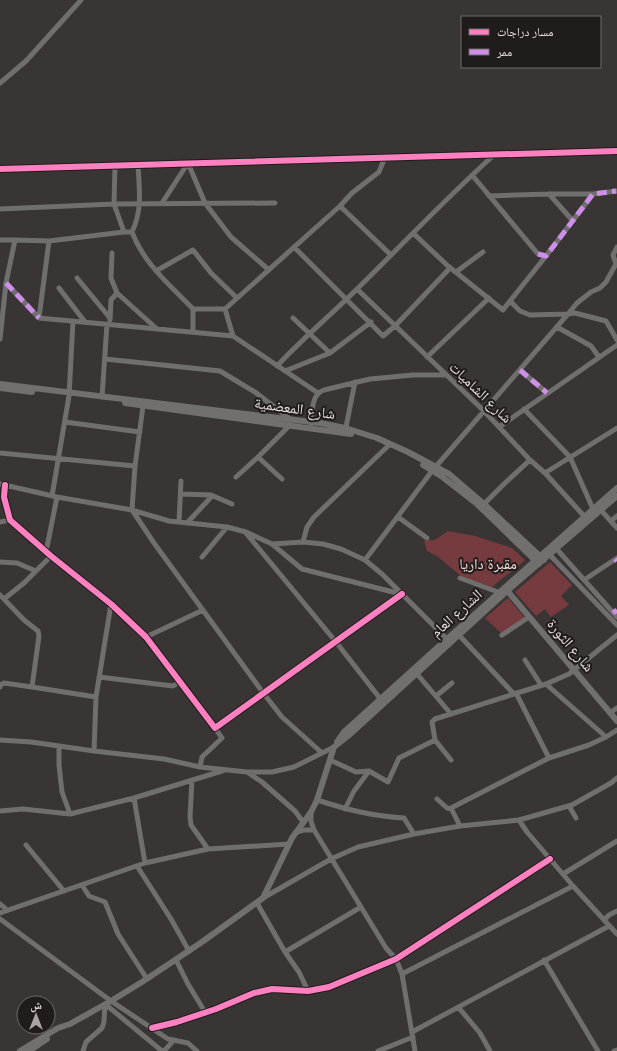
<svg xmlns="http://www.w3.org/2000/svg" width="617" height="1051" font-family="'Space Grotesk','Noto Naskh Arabic',sans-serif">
  <rect width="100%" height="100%" fill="#3a3535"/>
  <!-- green -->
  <path fill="#753b3e" d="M448 531 475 536 512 548 525 560 492 587 461 576 437 556 427 551 424 541 435 540Z
    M550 562 572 585 561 596 569 605 551 617 545 609 536 616 515 592Z
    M508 598 525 618 501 633 485 618Z"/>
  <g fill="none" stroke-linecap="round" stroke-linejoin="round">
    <!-- minor -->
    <path stroke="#716e6e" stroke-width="5" d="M0 83 26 61 81 0
      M188 163 205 203 231 237 269 270
      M138 164C139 189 143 209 132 232 144 264 170 285 193 309
      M115 165 114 204 124 232
      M0 169 617 151
      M472 175 538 254 546 256 593 194 617 191
      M549 194 573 221
      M489 196 549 194H593
      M162 203 188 163
      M340 206 391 255
      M0 209 114 204 275 203
      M413 233 448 266 503 310 510 301 520 311 530 315 568 314 577 303 591 292 600 288 606 282 616 264 613 255 617 247
      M0 240H15
      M294 247 383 336 395 326 450 268
      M112 253 111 278 117 293 157 329
      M156 271 193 250 211 273 237 298
      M456 272 483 252
      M77 278 110 318
      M6 283 39 318 233 336
      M59 288 85 322
      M357 289 484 411 530 460 545 473 584 516
      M510 301 546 256
      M225 309 233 336 318 393
      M39 318 49 241
      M293 318 330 353
      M110 320 111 300 117 293
      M557 327 591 346 599 357
      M193 332V309H225L340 206 352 193 379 172 385 157
      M0 339 6 283 15 240 49 241 124 232H132
      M427 357 489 298
      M105 359 220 371 255 392 290 419
      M277 366C303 338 332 314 358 288 404 243 447 197 495 154
      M520 370 547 393
      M285 371 330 353 371 322
      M102 397 107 324
      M143 406 135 466 132 510 154 543 264 694 282 717 322 753
      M524 409 570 457 593 509
      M65 422 140 432
      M311 425C313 413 310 395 324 390L370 379 413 375H446
      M499 427 617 345
      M345 432 355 382
      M0 453 135 466
      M258 457 282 479
      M545 473 617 428
      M236 477 258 457 290 425
      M0 484 57 497 132 510 169 521 227 527 246 532 272 544 303 542 323 544 341 549 365 560 382 574 449 641
      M5 485 4 497 10 520 51 556 111 604 146 637 215 728 402 594
      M181 494 211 495 232 504
      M52 496 69 396 73 321
      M484 504 505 483 530 460
      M599 508 617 528
      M398 517 427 538
      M611 521 617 516
      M0 522 10 520
      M179 522 181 481
      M187 523 212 496
      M246 533 336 642 382 701
      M303 542 307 527 314 517 388 446
      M272 544 302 569 401 594
      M554 546 617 617
      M46 552 57 497
      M548 553 617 625
      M202 557 227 527
      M365 560 432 471 568 314 575 313 606 321 617 340
      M0 562 17 563 36 571
      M460 578 498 592
      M584 580 617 558
      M0 595 24 620 38 631 39 636 32 687 96 697 94 751
      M4 599 24 583 51 556
      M457 633 514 694
      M502 635 529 617
      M146 637 203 610
      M525 660 541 685
      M417 674 451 714
      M99 677 173 686 181 681
      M546 684 606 737
      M0 687V685L4 683 32 687
      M516 693 549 758
      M436 696 452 683
      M96 697 111 604
      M610 713 617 708
      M0 740 31 742 94 751 164 759 200 767 247 772 262 782 295 811 303 822
      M435 740 451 760
      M59 746V765L62 792 70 814
      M330 760 356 772 369 771
      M200 767 202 757 222 738 215 728
      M248 772H272L294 767 334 747
      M192 780 190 817 191 825 208 849
      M134 798 145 863
      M437 799 447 808 452 809
      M317 800C348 810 372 816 404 818L414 834
      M569 806 576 818
      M345 809 354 791 369 771 388 782 399 758 435 740 432 722 435 719 546 684 569 674 617 635
      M0 811 23 809 70 814 134 798 222 771
      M311 812V821L314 830
      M519 820 527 832 573 886 617 934
      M460 826 451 808 549 758 589 745 606 737 617 730
      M295 833 304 830H314L386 948 396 959 402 974 415 1051
      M26 845 64 891
      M137 866 171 919 189 951
      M563 874 617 841
      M82 885 89 896 105 902 118 934 147 979
      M263 898 331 859 358 847 414 834 460 826 519 820 572 805 611 783 617 778
      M257 903 285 952 299 972 308 991
      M0 904 7 910
      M0 913 145 863 208 849 289 844
      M0 919 111 1001 168 1039 188 1043 197 1051
      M604 920 609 915 617 911
      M285 952 361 907
      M176 960 188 984 205 1012
      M544 960 598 1051
      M402 974 573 886
      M105 1004 162 1051
      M459 1008 480 1033 490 1051
      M152 1028 177 1022 216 1009 254 993 272 989 308 991 329 987 396 959 550 859
      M412 1032 609 926
      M83 1051 86 1042 102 1028 104 1022 105 1004
      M164 1051 174 1040
      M378 1051 413 1037
      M614 1051 617 1050"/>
    <!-- major -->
    <path stroke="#726f6f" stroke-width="6" d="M0 384 320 423 345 428 377 438 408 452 449 474 484 504 544 560
      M0 388 32 392
      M125 403 351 434
      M423 465 441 476 477 504 539 564
      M505 588 617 721
      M337 742 344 732 447 639 617 488
      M20 1051 58 1028 70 1024 111 1001 142 982 202 942 263 898 292 838 311 812 317 800 334 747 348 736 507 591 617 496
      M29 1051 47 1039"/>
    <!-- quiet -->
    <path stroke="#ce8fe9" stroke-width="5" stroke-dasharray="10 5" stroke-linecap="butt" d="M538 254 546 256 593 194 616 191
      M6 283 39 318
      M520 370 547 393
      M615 559 617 561
      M613 613 617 610"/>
    <defs>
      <path id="cycleway" d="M0 169 617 151
        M5 485 4 497 10 520 51 556 111 604 146 637 215 728 402 594
        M152 1028 177 1022 216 1009 254 993 272 989 308 991 329 987 396 959 550 859"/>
    </defs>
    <!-- cycleway casing -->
    <use href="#cycleway" stroke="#211c1c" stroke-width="8"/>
    <!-- cycleway -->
    <use href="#cycleway" stroke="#ff80c0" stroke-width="6"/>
  </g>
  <g text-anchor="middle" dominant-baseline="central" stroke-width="4" stroke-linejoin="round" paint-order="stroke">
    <!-- street labels -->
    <g font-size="15" fill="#e7e0e0" stroke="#211c1c">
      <text transform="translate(481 392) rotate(44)">شارع الشاميات</text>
      <text transform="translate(295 408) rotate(8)">شارع المعضمية</text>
      <text transform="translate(456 613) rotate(-42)">الشارع العام</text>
      <text transform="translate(571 645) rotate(50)">شارع الثورة</text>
    </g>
    <!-- park labels -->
    <g font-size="15" fill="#f6dbda" stroke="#211c1c">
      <text x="488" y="563">مقبرة داريا</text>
    </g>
  </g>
  <!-- legend -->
  <rect x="461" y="16" width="140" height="52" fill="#211c1c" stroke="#706a6a"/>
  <rect x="469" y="29" width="20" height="6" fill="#ff80c0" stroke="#706a6a"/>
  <text x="497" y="36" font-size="12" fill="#e7e0e0">مسار دراجات</text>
  <rect x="469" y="49" width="20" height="6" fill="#ce8fe9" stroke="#706a6a"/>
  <text x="497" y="56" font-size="12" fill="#e7e0e0">ممر</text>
  <!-- north arrow -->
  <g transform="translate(36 1015)"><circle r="19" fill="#211c1c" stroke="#706a6a"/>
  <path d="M0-3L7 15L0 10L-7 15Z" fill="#aaa4a4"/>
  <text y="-6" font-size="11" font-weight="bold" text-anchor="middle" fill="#e7e0e0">ش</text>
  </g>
</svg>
